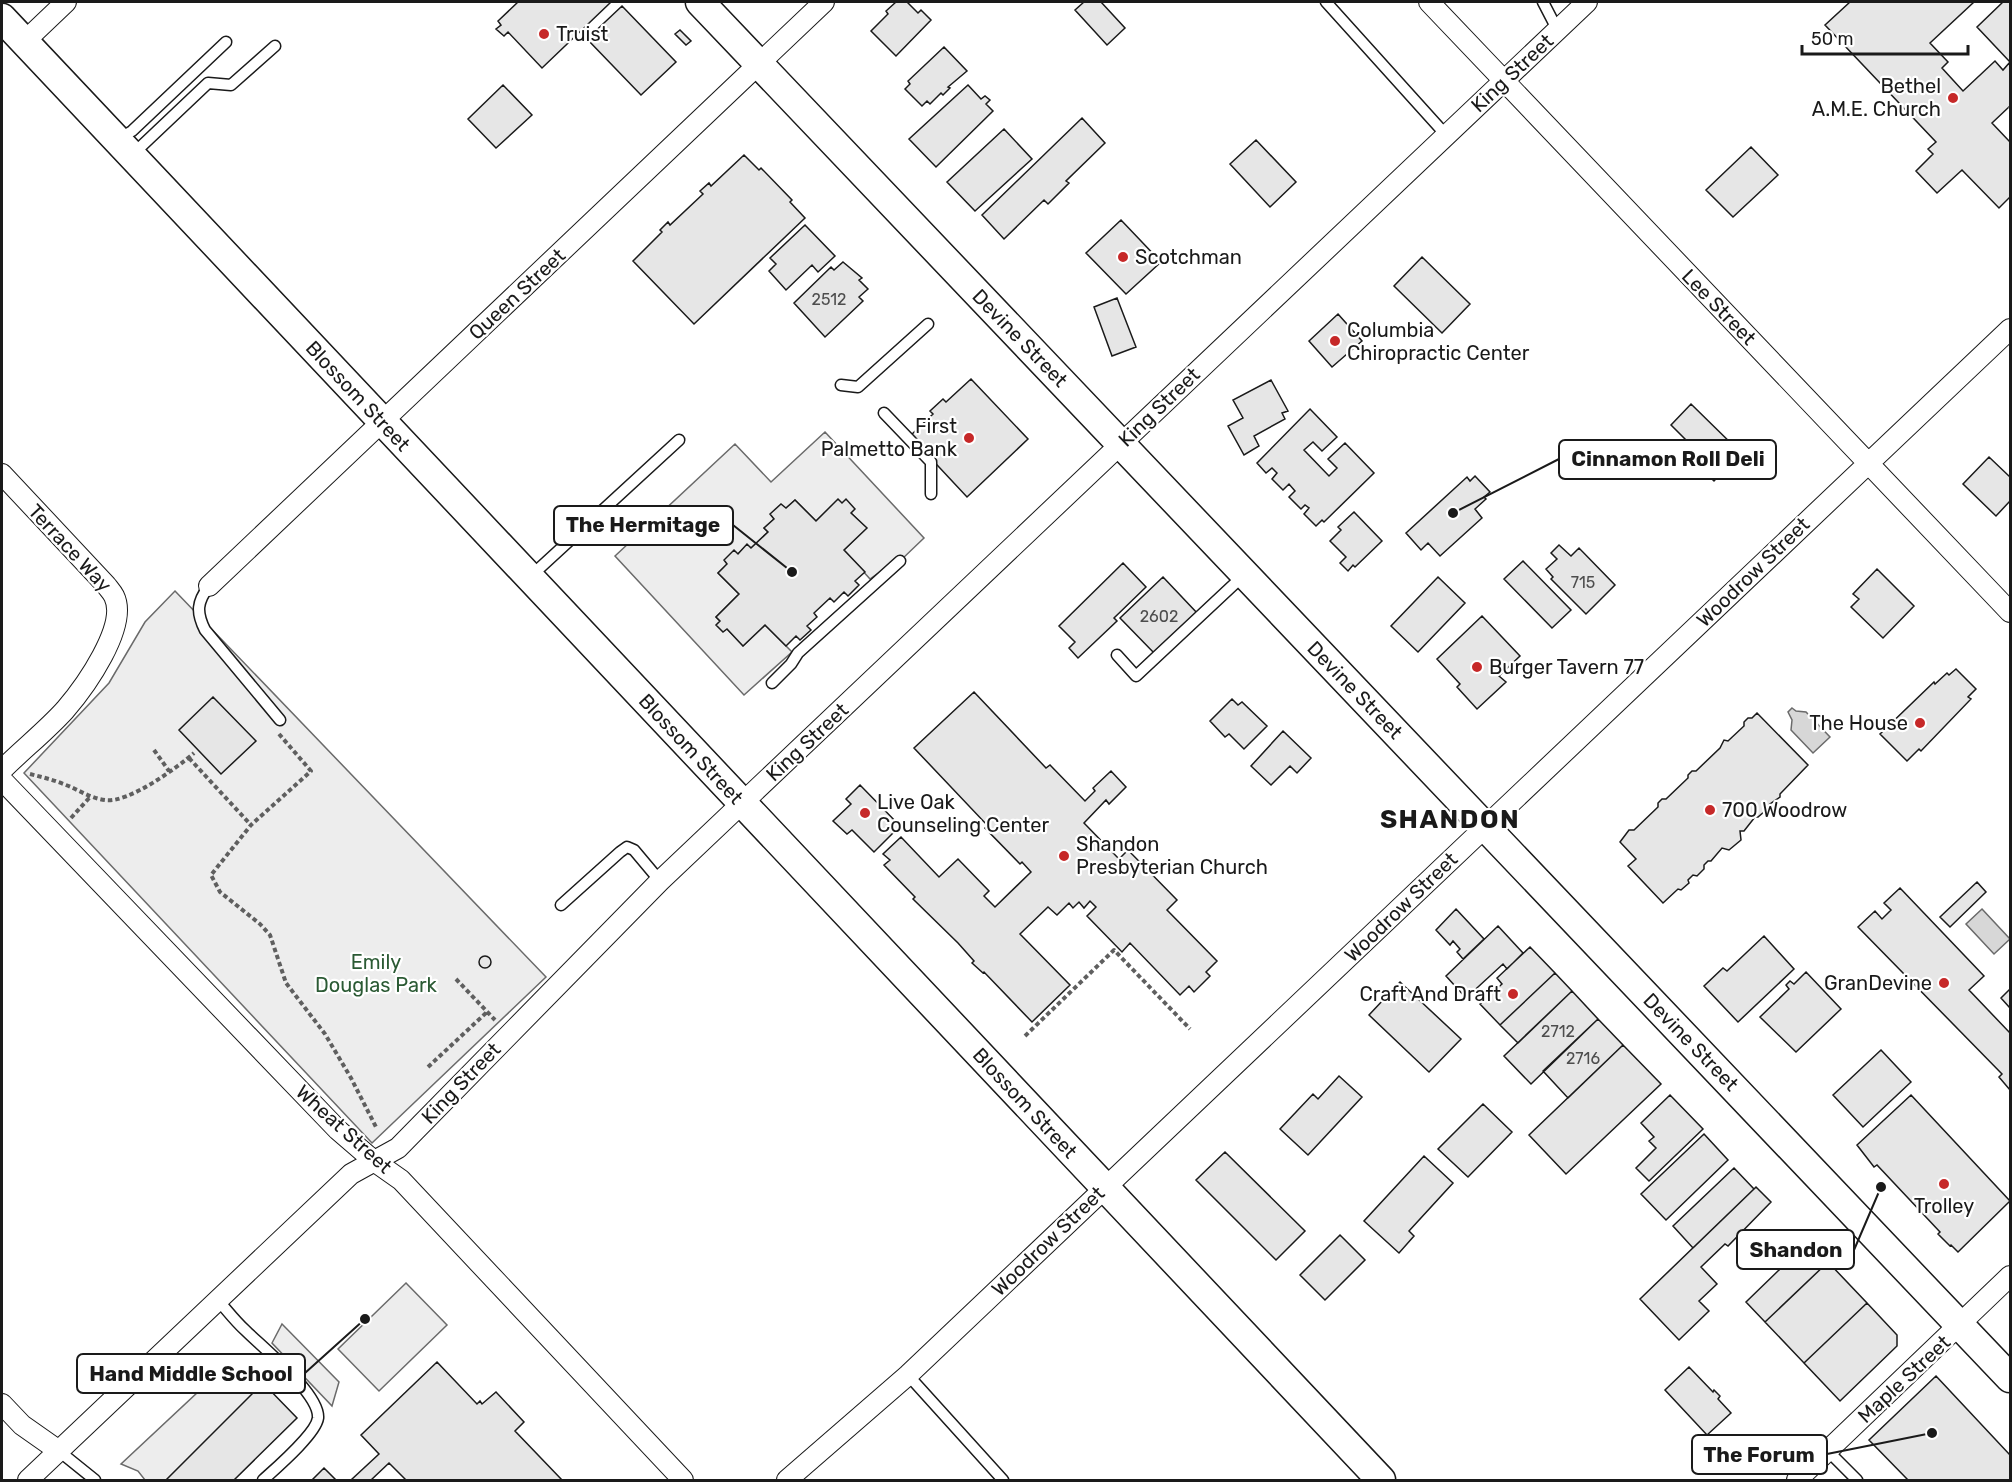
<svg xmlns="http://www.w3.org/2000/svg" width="2012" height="1482" font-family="Rubik,sans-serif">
  <rect width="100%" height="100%" fill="#fff"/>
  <!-- built -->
  <path fill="#ededed" stroke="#6a6a6a" stroke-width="1.5" d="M825 432 924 538 900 561 884 569 870 579 844 550 866 528 838 500 816 521 795 500 764 528 768 532 751 548 747 545 718 573 739 594 716 617 743 646 765 625 792 652 744 695 615 556 735 444 771 482Z
    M175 591 546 977 372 1143 24 773 109 683 145 622Z
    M406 1283 447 1325 379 1391 338 1349Z
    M282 1324 339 1382 332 1406 272 1343Z
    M228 1364 250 1373 261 1388 269 1408 194 1480H145L138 1471 121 1464Z"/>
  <!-- water -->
  <path fill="#d7d7d7" stroke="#6a6a6a" stroke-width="1.5" d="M1792 708 1796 711 1806 712 1830 737 1813 753 1791 730 1792 720 1788 712Z
    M1982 909 2010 939 1994 954 1966 924Z"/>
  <!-- building -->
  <path fill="#e6e6e6" stroke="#1a1a1a" stroke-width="1.5" d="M518 2H611L542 68 508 32 504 36 496 29 501 25 498 21Z
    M896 2H907L918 13 921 10 931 20 896 56 871 31 888 14 886 11Z
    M1084 2H1101L1125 28 1107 45 1075 10Z
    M1850 2H1974L1930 43 1948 62 1942 68 1963 91 1995 61 2003 70 2010 62 1977 27 2003 2H2010V106L1992 123 2010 142V197L1999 208 1962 170 1937 193 1916 171 1933 154 1928 149 1936 142 1825 25Z
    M622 6 676 62 641 95 587 39Z
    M680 30 691 41 686 45 675 34Z
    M944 47 967 71 948 87 950 88 943 95 941 93 930 104 927 101 922 106 905 89 910 84 908 81Z
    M503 85 532 115 496 148 468 119Z
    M968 85 981 99 985 96 990 100 986 104 993 111 936 167 909 139Z
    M1082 118 1105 143 1066 181 1069 183 1048 204 1044 200 1004 239 982 215Z
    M1004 129 1032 159 975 211 947 182Z
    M1256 140 1296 182 1270 207 1230 164Z
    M1751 147 1778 175 1733 217 1706 190Z
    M744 155 759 170 761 168 792 200 790 202 805 218 694 324 633 261 662 232 660 230 668 222 670 225 703 194 700 191 709 183 711 186Z
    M1121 220 1161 262 1126 294 1086 253Z
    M805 225 835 256 818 272 812 265 786 290 769 271 776 264 770 258Z
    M1422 257 1470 304 1442 333 1394 286Z
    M843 262 862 278 859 280 868 289 859 297 863 301 825 337 794 303 831 267 834 270Z
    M1117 298 1136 347 1112 356 1094 307Z
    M1338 314 1362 341 1332 367 1309 341Z
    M971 379 1028 439 967 497 910 436 933 414 930 411 943 399 946 402Z
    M1271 380 1288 411 1282 413 1285 419 1254 436 1259 446 1244 455 1228 426 1243 418 1233 400Z
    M1691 404 1741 453 1714 481 1684 452 1691 445 1671 425Z
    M1310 409 1337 437 1322 451 1313 442 1304 450 1329 476 1337 468 1328 459 1345 443 1374 473 1324 522 1322 520 1316 526 1304 514 1309 508 1305 505 1301 509 1289 497 1295 491 1289 484 1283 490 1272 479 1277 473 1272 468 1266 473 1257 463Z
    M1989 457 2010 477V501L1996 516 1963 484Z
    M1475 476 1490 492 1484 497 1486 499 1475 509 1482 518 1440 556 1428 543 1421 550 1406 533 1467 477 1470 481Z
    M838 499 842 503 846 499 855 509 851 513 867 528 844 550 865 572 855 581 859 585 848 596 844 592 834 602 830 598 814 613 817 617 807 626 811 630 800 640 796 636 786 646 765 625 743 646 727 629 723 632 716 625 720 621 716 617 739 594 718 573 727 564 724 560 734 550 738 554 747 544 751 548 768 532 764 528 774 519 770 514 781 504 786 508 795 500 816 521Z
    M1354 512 1382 541 1355 567 1353 565 1348 571 1340 563 1346 557 1330 541 1341 530 1338 527Z
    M1559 545 1571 556 1579 548 1615 585 1586 614 1551 579 1553 577 1546 569 1557 559 1551 553Z
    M1523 561 1571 610 1552 628 1504 579Z
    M1123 563 1146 587 1114 618 1117 621 1078 658 1069 648 1075 642 1059 626Z
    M1877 569 1914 606 1883 638 1851 607 1859 599 1853 594Z
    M1163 577 1198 614 1155 654 1120 618Z
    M1438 577 1465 603 1418 652 1391 626Z
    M1482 616 1520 656 1499 676 1506 682 1477 709 1457 687 1460 684 1437 659Z
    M1956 669 1976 689 1968 697 1971 699 1921 751 1919 749 1907 761 1880 734 1934 682 1935 684 1947 673 1949 675Z
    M974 692 1046 768 1050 765 1085 801 1095 791 1093 788 1111 771 1126 787 1109 804 1106 800 1084 823 1119 859 1128 850 1177 900 1167 910 1217 961 1206 972 1210 976 1194 992 1189 986 1180 995 1130 943 1122 952 1087 916 1096 907 1090 901 1084 908 1079 902 1073 908 1069 903 1057 915 1048 907 1020 934 1070 985 1032 1022 984 972 983 973 972 963 974 961 958 943 913 899 915 897 884 865 890 860 883 854 901 837 939 877 958 859 989 891 984 896 995 907 1031 872 1022 862 1020 864 985 828 988 826 914 748Z
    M213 697 256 741 221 774 179 730Z
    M1232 699 1238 705 1242 702 1267 726 1244 749 1229 734 1225 737 1210 721Z
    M1757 713 1808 765 1780 794V797L1764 808 1765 811 1758 817H1755L1744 831H1740L1741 840 1729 850 1722 848 1711 861H1708L1704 865V869L1697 876 1693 875 1688 880 1689 883 1681 890 1678 889 1663 903 1628 866 1636 859 1620 842 1629 830H1634L1658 807V803L1662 799H1666L1688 778V775L1692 771H1696L1720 748 1724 740 1728 741 1744 726V722L1748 718H1752Z
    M1283 731 1311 758 1297 773 1290 766 1271 785 1251 766Z
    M860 785 900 826 874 852 852 830 847 834 833 821 851 804 846 799Z
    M1977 882 1986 892 1950 927 1940 917Z
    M1900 888 1984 976 1969 990 2010 1033V1090L1999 1077 2002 1074 1858 927 1875 911 1882 919 1891 910 1884 903Z
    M1456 909 1484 939 1463 959 1457 952 1460 949 1453 941 1450 945 1436 930Z
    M1498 926 1523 953 1507 969 1503 964 1466 998 1446 976Z
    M1764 936 1794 969 1738 1022 1704 986 1723 968 1727 971Z
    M1530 947 1555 973 1500 1025 1480 1004 1502 984 1497 978Z
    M479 962a6 6 0 1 1 12 0a6 6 0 1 1-12 0Z
    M1806 972 1841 1009 1796 1052 1760 1017 1789 989 1786 985 1790 981 1794 984Z
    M1555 973 1572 991 1518 1043 1500 1025Z
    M1400 982 1461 1039 1429 1072 1369 1015Z
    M2010 989V1008L2001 998Z
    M1572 991 1598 1019 1531 1084 1504 1056Z
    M1598 1019 1623 1045 1568 1098 1543 1071Z
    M1623 1045 1661 1084 1566 1174 1529 1135Z
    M1881 1050 1911 1082 1863 1127 1833 1095Z
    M1339 1076 1362 1097 1308 1155 1280 1129 1313 1094 1318 1099Z
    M1670 1095 1703 1129 1649 1181 1636 1168 1656 1148 1649 1141 1654 1137 1641 1123Z
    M1911 1095 2010 1201 1958 1252 1951 1245 1950 1246 1938 1234 1940 1232 1877 1165 1874 1167 1857 1145Z
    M1483 1104 1512 1132 1468 1177 1438 1149Z
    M1704 1134 1728 1160 1666 1220 1641 1194Z
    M1225 1152 1305 1231 1276 1260 1196 1180Z
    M1424 1156 1453 1183 1409 1231 1414 1236 1399 1253 1364 1221Z
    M1734 1168 1754 1189 1693 1248 1673 1226Z
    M1756 1187 1771 1202 1728 1246 1725 1244 1701 1267 1717 1284 1699 1301 1709 1311 1679 1340 1640 1299Z
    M1340 1235 1365 1260 1325 1300 1300 1275Z
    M1809 1241 1828 1262 1765 1322 1746 1302Z
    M1828 1262 1867 1303 1804 1363 1765 1322Z
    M1867 1303 1897 1335V1346L1840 1401 1804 1363Z
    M437 1362 477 1404 480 1401 482 1404 496 1392 524 1422 515 1431 562 1480H406L389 1463 371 1480H351L379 1454 361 1435Z
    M1689 1367 1713 1392 1714 1390 1720 1396 1718 1399 1731 1413 1707 1435 1665 1390Z
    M1936 1376 2010 1455V1480H1908L1869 1440Z
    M263 1383 297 1418 234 1480H166Z
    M324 1468 336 1480H312Z"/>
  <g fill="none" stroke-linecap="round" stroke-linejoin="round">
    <defs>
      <path id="lane" d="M1326 2 1446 135
        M1543 2 1557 29
        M117 140 132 131 226 42
        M132 155 208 83 231 85 275 46
        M841 385 858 387 928 324
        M884 413 931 462V494
        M531 576 679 440
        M209 586C197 602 196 612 205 630L280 720
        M1117 655 1136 676 1245 574
        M772 683 791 664 798 653 900 561
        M561 905 620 852 627 847 634 850 660 881
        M217 1299C226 1309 235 1321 245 1330 263 1348 320 1394 318 1418 316 1434 275 1469 263 1480
        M908 1375 1003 1480
        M59 1451 95 1480
        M1828 1451 1857 1480"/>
      <path id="street" d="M1429 2 2010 612
        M24 42 66 2
        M2 474 106 585C109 589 112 592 114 596 129 626 84 688 65 710 46 731 22 750 2 770
        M209 586 824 2
        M2 780 338 1130 374 1161 401 1180 683 1480
        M2 1404 22 1425 59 1451
        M28 1480 351 1174 398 1148 660 881 1587 2
        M787 1480 908 1375 2010 329
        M1797 1480 2010 1276"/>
      <path id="secondary" d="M700 2 2010 1378
        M2 18 1381 1480"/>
    </defs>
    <!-- lane casing -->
    <use href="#lane" stroke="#1a1a1a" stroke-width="13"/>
    <!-- street casing -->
    <use href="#street" stroke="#1a1a1a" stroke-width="22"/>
    <!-- secondary casing -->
    <use href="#secondary" stroke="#1a1a1a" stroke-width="31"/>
    <!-- path -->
    <path stroke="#5f5f5f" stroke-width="4" stroke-dasharray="4.5 3" stroke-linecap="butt" d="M2010 107V108
      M279 734 311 771 251 825 211 875 220 892 260 924 270 935 286 983 325 1034 351 1078 377 1129
      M154 750 169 771
      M189 758 251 825
      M30 774C42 777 54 780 66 785 79 790 90 798 105 800 127 804 177 768 194 753
      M71 818 90 797
      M456 979 495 1020
      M1025 1036 1114 950 1190 1029
      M428 1067 487 1012"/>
    <!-- lane -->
    <use href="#lane" stroke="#fff" stroke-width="10"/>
    <!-- street -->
    <use href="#street" stroke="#fff" stroke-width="20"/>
    <!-- secondary -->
    <use href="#secondary" stroke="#fff" stroke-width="28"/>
  </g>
  <!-- markers -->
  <g fill="#c62828" stroke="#fff" stroke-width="2">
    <circle cx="544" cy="34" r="6"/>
    <circle cx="1953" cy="98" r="6"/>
    <circle cx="1123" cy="257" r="6"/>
    <circle cx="1335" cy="341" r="6"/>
    <circle cx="969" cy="438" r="6"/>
    <circle cx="1477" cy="667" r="6"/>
    <circle cx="1920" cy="723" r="6"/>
    <circle cx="1710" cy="810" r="6"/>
    <circle cx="865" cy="813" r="6"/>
    <circle cx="1064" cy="856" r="6"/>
    <circle cx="1944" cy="983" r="6"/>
    <circle cx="1513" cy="994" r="6"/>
    <circle cx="1944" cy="1184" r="6"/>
  </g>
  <g text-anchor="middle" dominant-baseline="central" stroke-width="4.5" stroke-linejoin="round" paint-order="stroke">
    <!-- number labels -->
    <g font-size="16" fill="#4d4d4d">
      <text x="829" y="299">2512</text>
      <text x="1583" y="582">715</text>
      <text x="1159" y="616">2602</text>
      <text x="1558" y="1031">2712</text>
      <text x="1583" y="1058">2716</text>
    </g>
    <!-- poi labels -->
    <g font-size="20" fill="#1a1a1a" stroke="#fff" text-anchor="start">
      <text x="556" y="34">Truist</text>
      <text x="1941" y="86" text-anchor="end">Bethel<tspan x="1941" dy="23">A.M.E. Church</tspan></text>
      <text x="1135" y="257">Scotchman</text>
      <text x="1347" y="330">Columbia<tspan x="1347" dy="23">Chiropractic Center</tspan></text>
      <text x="957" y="426" text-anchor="end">First<tspan x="957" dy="23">Palmetto Bank</tspan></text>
      <text x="1489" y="667">Burger Tavern 77</text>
      <text x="1908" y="723" text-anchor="end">The House</text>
      <text x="877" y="802">Live Oak<tspan x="877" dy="23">Counseling Center</tspan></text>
      <text x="1722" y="810">700 Woodrow</text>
      <text x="1076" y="844">Shandon<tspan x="1076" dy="23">Presbyterian Church</tspan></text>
      <text x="1932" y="983" text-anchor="end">GranDevine</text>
      <text x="1501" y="994" text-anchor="end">Craft And Draft</text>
      <text x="1944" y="1206" text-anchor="middle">Trolley</text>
    </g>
    <!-- street labels -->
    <g font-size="20" fill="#1a1a1a" stroke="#fff">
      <text transform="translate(1512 73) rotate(-43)">King Street</text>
      <text transform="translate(517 294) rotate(-43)">Queen Street</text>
      <text transform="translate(1719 307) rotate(46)">Lee Street</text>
      <text transform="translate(1020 338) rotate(46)">Devine Street</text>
      <text transform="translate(358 396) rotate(47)">Blossom Street</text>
      <text transform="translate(1159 407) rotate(-44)">King Street</text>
      <text transform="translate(70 548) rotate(47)">Terrace Way</text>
      <text transform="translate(1753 572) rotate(-44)">Woodrow Street</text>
      <text transform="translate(1355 690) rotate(46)">Devine Street</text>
      <text transform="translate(807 742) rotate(-43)">King Street</text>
      <text transform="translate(691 749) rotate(47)">Blossom Street</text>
      <text transform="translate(1401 907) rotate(-44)">Woodrow Street</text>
      <text transform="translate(1691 1042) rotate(46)">Devine Street</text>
      <text transform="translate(461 1083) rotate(-46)">King Street</text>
      <text transform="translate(1025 1103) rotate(47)">Blossom Street</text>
      <text transform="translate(344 1129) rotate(42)">Wheat Street</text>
      <text transform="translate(1048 1241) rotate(-44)">Woodrow Street</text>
      <text transform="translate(1904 1379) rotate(-43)">Maple Street</text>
    </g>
    <!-- park labels -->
    <g font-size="20" fill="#2b5a34" stroke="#fff">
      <text x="376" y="962">Emily<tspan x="376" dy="23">Douglas Park</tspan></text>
    </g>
    <!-- district labels -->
    <g font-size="26" font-weight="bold" letter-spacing="1.5" fill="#1a1a1a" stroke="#fff">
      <text x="1450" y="819">SHANDON</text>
    </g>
  </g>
  <!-- callouts -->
  <path fill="none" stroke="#1a1a1a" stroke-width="2" d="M1453 513L1559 459M792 572L733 525M1881 1187L1854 1250M365 1319L305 1373M1932 1433L1827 1454"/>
  <g fill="#1a1a1a" stroke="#fff" stroke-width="2">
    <circle cx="1453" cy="513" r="6"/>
    <circle cx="792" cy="572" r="6"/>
    <circle cx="1881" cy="1187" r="6"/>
    <circle cx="365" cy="1319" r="6"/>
    <circle cx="1932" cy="1433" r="6"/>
  </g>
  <g fill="#fff" stroke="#1a1a1a" stroke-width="2">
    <rect x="1559" y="440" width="217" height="39" rx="6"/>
    <rect x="554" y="506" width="179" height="39" rx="6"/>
    <rect x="1737" y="1230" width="117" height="39" rx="6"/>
    <rect x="77" y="1354" width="228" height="39" rx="6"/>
    <rect x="1692" y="1435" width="135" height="39" rx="6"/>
  </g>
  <g font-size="21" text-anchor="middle" font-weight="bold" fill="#1a1a1a">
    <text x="1668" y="466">Cinnamon Roll Deli</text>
    <text x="643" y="532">The Hermitage</text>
    <text x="1796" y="1257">Shandon</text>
    <text x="191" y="1381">Hand Middle School</text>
    <text x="1759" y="1462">The Forum</text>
  </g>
  <!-- border -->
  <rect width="2012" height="1482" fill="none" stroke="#1a1a1a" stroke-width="6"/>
  <!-- scale -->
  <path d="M1802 45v9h166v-9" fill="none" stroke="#1a1a1a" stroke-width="3"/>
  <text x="1811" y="45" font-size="18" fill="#1a1a1a" stroke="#ffffff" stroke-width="4.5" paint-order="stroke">50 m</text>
</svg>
